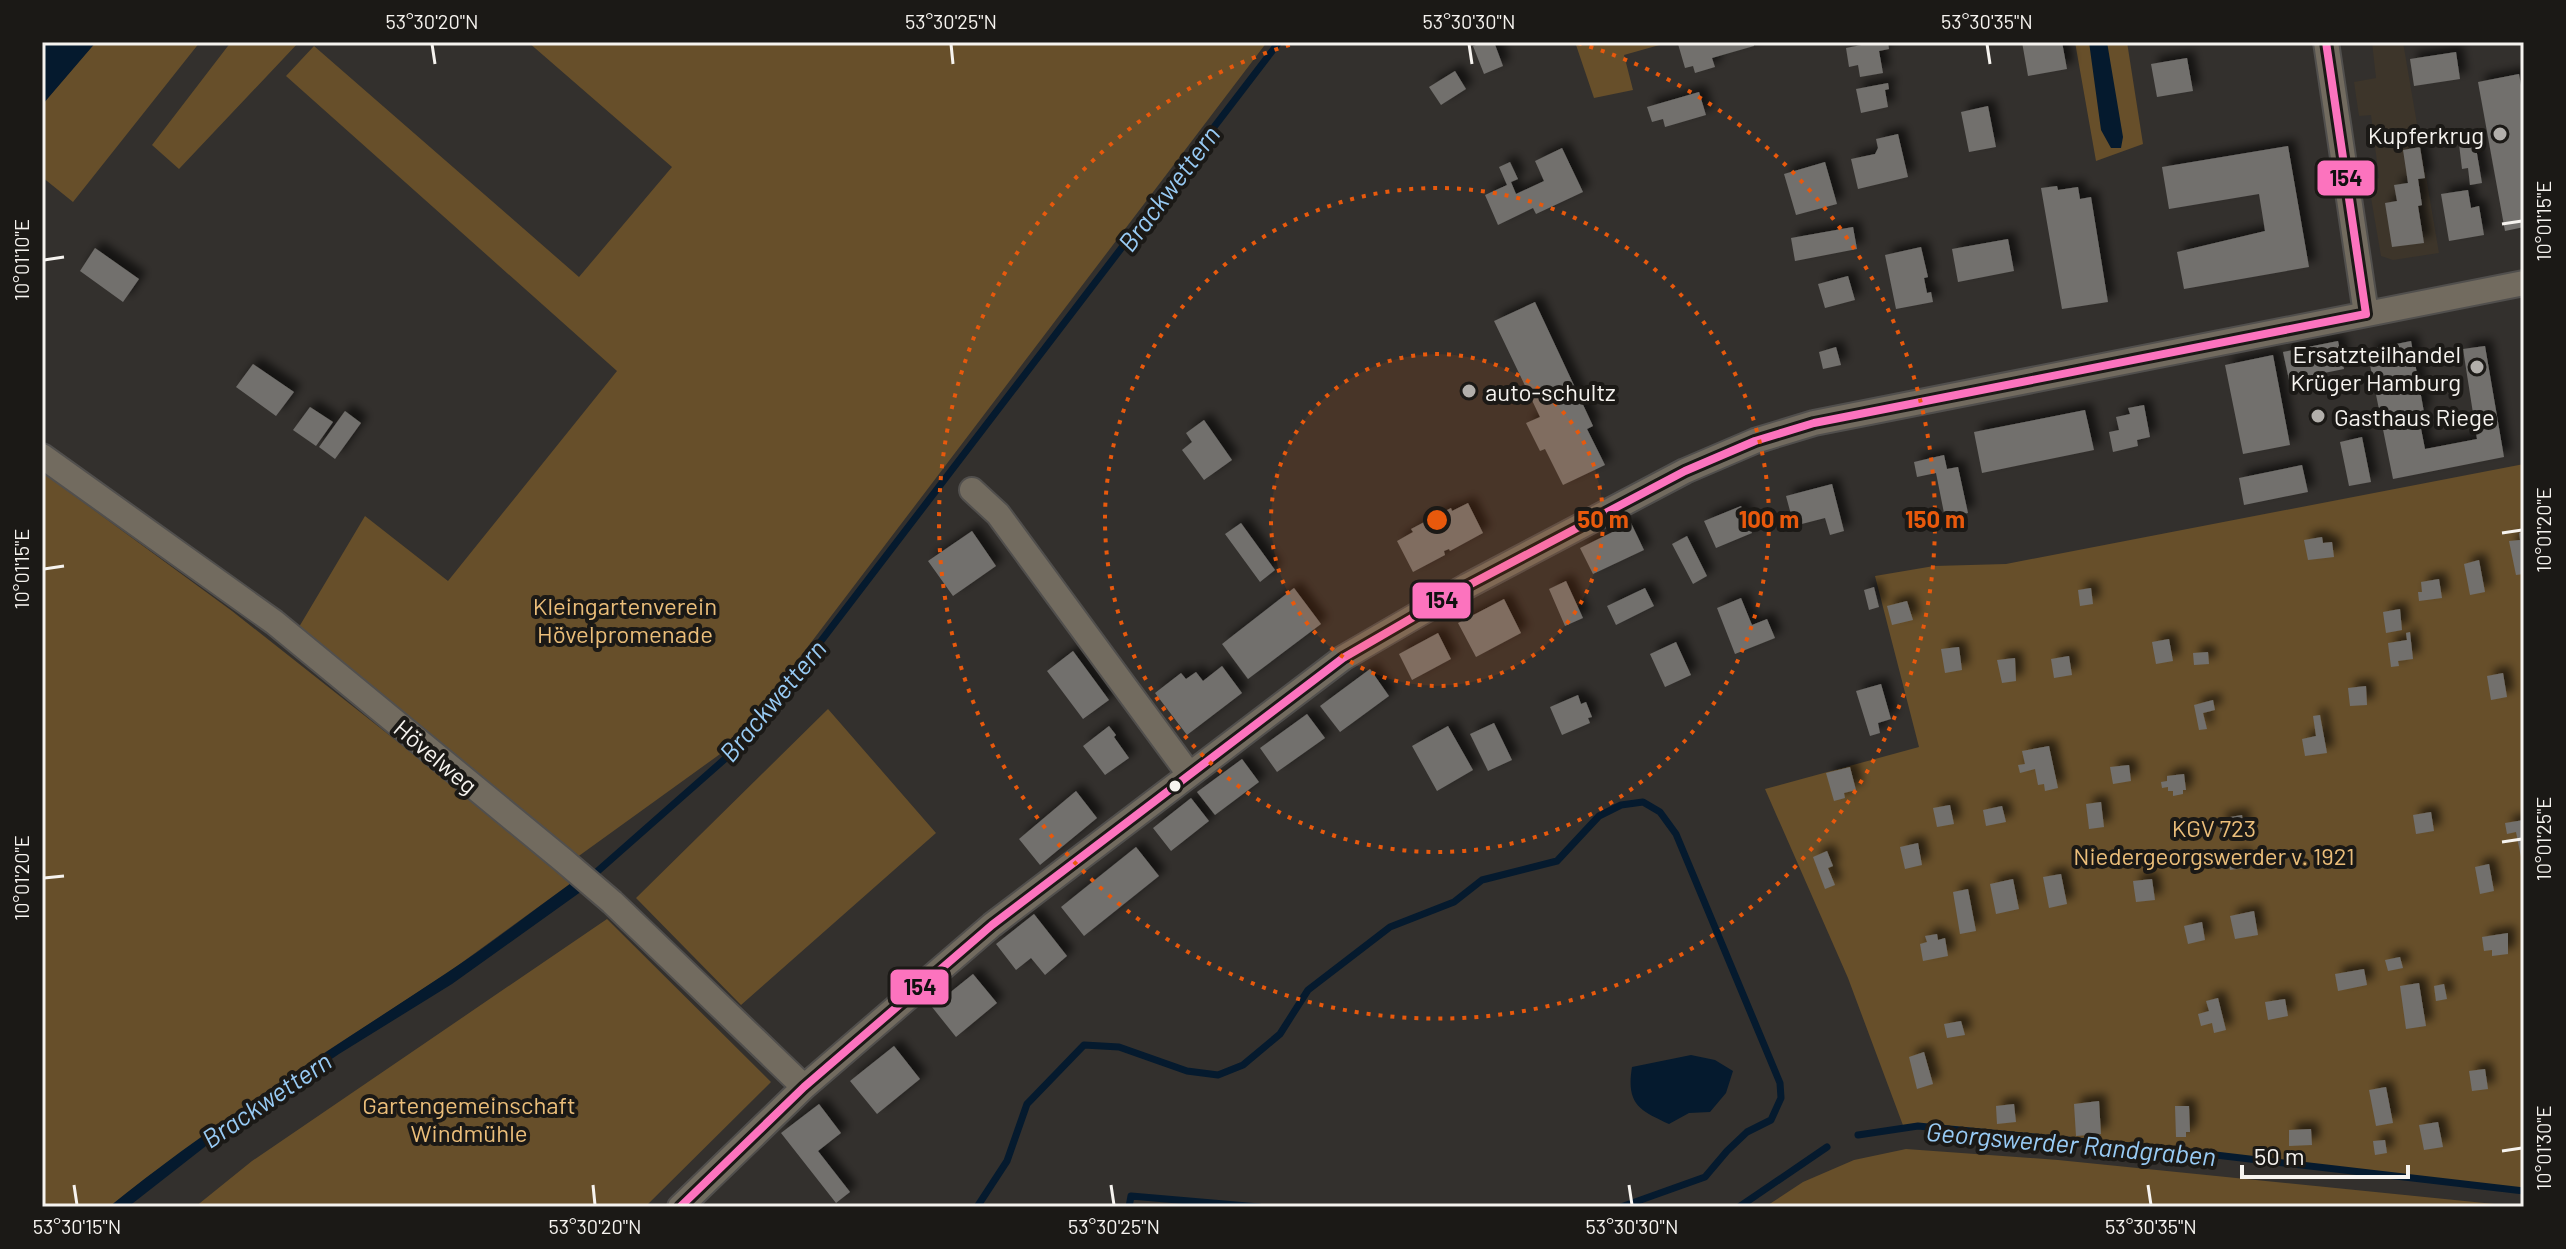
<svg xmlns="http://www.w3.org/2000/svg" width="2566" height="1249" font-family="Barlow,sans-serif">
  <defs>
    <filter id="shadow"><feDropShadow dx="7" dy="-7" stdDeviation="4" flood-color="#0009"/></filter>
  </defs>
  <rect width="100%" height="100%" fill="#33302d"/>
  <!-- built -->
  <path fill="#3d352a" d="M2372 42H2403L2439 253 2393 260 2381 256 2368 180 2379 178 2371 115 2359 116 2354 82 2376 78Z"/>
  <!-- green -->
  <path fill="#674f2a" d="M96 42H200L73 202 42 177V105Z
    M231 42H299L179 169 152 145Z
    M528 42H1267L734 744 576 858 299 627 365 516 448 581 617 371 286 76 314 46 579 277 672 167Z
    M1575 42H1670L1624 55 1633 90 1594 98Z
    M2075 42H2127L2143 144 2096 161Z
    M2524 464V1191L2173 1150 1918 1126 1904 1128 1848 978 1765 789 1919 747 1875 576 1934 566 2006 564Z
    M42 472 232 611 574 881 449 972 284 1079 147 1177 109 1207H42Z
    M828 709 936 833 741 1005 636 898Z
    M607 919 771 1082 645 1207H195L252 1161Z
    M1906 1149 2058 1160 2524 1207H1765L1803 1182 1854 1160Z"/>
  <!-- water -->
  <path fill="#051a2e" d="M42 42H96L42 105Z
    M2089 42H2107L2123 137 2121 148H2111L2101 130Z
    M574 881 582 891 452 984 339 1054 220 1135 128 1207H109C215 1121 332 1049 445 974 489 945 531 912 574 881Z
    M1691 1055 1715 1060 1733 1071 1726 1093 1710 1112 1689 1113 1669 1124C1639 1110 1626 1104 1632 1067Z"/>
  <g fill="none" stroke-linecap="round" stroke-linejoin="round">
    <!-- stream -->
    <path stroke="#051a2e" stroke-width="7" d="M591 877 743 743 1279 42
      M1858 1135 1918 1126 2173 1150 2524 1191
      M977 1207 1007 1161 1027 1104 1084 1045 1119 1047 1187 1071 1218 1075 1243 1065 1280 1034 1308 990 1390 927 1454 902 1482 880 1557 861 1599 816 1621 805 1643 802 1660 812 1676 834 1780 1083 1781 1098 1771 1120 1747 1132 1727 1151 1705 1177 1621 1207
      M1129 1207 1131 1196 1259 1207
      M1739 1207 1827 1147"/>
  </g>
  <!-- building -->
  <path fill="#72706d" filter="url(#shadow)" d="M1484 42H1494L1503 66 1484 74 1473 46Z
    M1687 42H1753L1754 46 1712 58 1715 67 1695 73 1693 66 1685 68 1678 44Z
    M1877 42H1888L1889 49 1879 51 1883 73 1860 77 1858 65 1849 67 1846 48Z
    M2022 42H2062L2067 69 2028 76Z
    M2456 52 2460 79 2414 86 2410 59Z
    M2187 58 2193 91 2157 97 2151 64Z
    M1455 71 1466 89 1441 105 1429 87Z
    M2519 74 2524 102V227L2505 231 2478 82Z
    M1888 83 1889 89 1885 90 1888 107 1861 113 1856 89Z
    M1699 92 1706 115 1665 127 1663 119 1652 122 1647 107Z
    M1988 106 1996 147 1969 152 1961 112Z
    M1898 134 1908 177 1858 189 1851 159 1875 154 1878 148 1876 139Z
    M2475 142 2482 183 2470 185 2468 168 2462 169 2459 144Z
    M2288 146 2309 267 2184 289 2177 252 2265 231 2259 194 2169 209 2162 167Z
    M2420 147 2425 178 2418 179 2422 205 2418 206 2424 243 2392 247 2385 203 2397 201 2394 185 2408 183 2403 150Z
    M1562 148 1583 192 1536 214 1533 208 1498 225 1485 195 1507 185 1499 167 1510 162 1518 179 1511 182 1516 194 1544 181 1535 161Z
    M1825 162 1837 204 1796 215 1784 174Z
    M2057 186 2058 190 2078 187 2080 199 2091 197 2108 302 2062 309 2041 188Z
    M2468 190 2471 208 2479 206 2484 235 2449 241 2441 194Z
    M1853 227 1857 249 1795 261 1791 238Z
    M2008 239 2014 271 1958 282 1952 249Z
    M1921 247 1928 277 1924 278 1927 293 1931 292 1933 302 1896 309 1885 255Z
    M95 248 139 279 123 302 80 271Z
    M1848 276 1855 300 1825 308 1818 284Z
    M1535 302 1593 426 1587 429 1605 465 1563 485 1545 449 1540 451 1526 423 1540 417 1494 321Z
    M2338 341 2344 369 2289 380 2283 352Z
    M2411 341 2424 412 2418 413 2425 449 2477 439 2463 349 2485 346 2504 457 2393 479 2367 350Z
    M1836 347 1841 365 1823 369 1819 352Z
    M2273 355 2290 445 2243 454 2225 365Z
    M253 364 294 392 276 416 236 387Z
    M2144 405 2150 437 2137 440 2138 446 2113 452 2109 432 2119 430 2116 417 2130 414 2128 408Z
    M310 407 333 422 316 446 293 430Z
    M2085 410 2094 450 1982 473 1974 432Z
    M345 411 361 423 335 459 319 447Z
    M1204 420 1232 460 1204 480 1182 450 1192 442 1186 433Z
    M2362 437 2371 482 2349 486 2340 442Z
    M1944 455 1947 469 1958 467 1968 513 1945 518 1936 473 1917 477 1914 462Z
    M2302 465 2308 492 2244 505 2239 478Z
    M1832 484 1844 531 1830 535 1825 518 1794 526 1786 496Z
    M1468 503 1483 533 1450 551 1449 549 1444 551 1445 555 1413 572 1397 541 1413 532 1411 529 1451 508 1452 511Z
    M1741 506 1752 533 1716 548 1704 521Z
    M1241 523 1275 570 1260 582 1225 534Z
    M1631 523 1644 550 1593 574 1580 548Z
    M972 531 996 566 953 596 928 561Z
    M2524 532V574L2516 575 2509 541 2520 540 2519 533Z
    M1687 536 1707 576 1693 584 1672 544Z
    M2322 537 2323 543 2332 542 2334 557 2308 560 2304 540Z
    M2479 560 2485 592 2470 595 2464 564Z
    M2439 579 2442 598 2419 601 2418 592H2422L2421 582Z
    M1566 581 1583 618 1565 626 1549 589Z
    M1874 587 1879 607 1869 610 1864 590Z
    M1294 588 1321 624 1248 679 1222 644Z
    M1645 588 1654 606 1616 625 1607 606Z
    M2091 588 2093 604 2080 606 2078 590Z
    M1741 598 1752 625 1767 619 1775 638 1735 654 1717 608Z
    M1504 599 1521 633 1476 657 1458 623Z
    M1907 601 1913 620 1892 625 1887 606Z
    M2400 609 2402 630 2386 633 2383 612Z
    M2410 632 2413 659 2398 661 2399 666 2391 667 2388 643 2407 640 2406 633Z
    M1438 633 1451 659 1412 680 1399 654Z
    M2169 639 2173 661 2156 664 2152 642Z
    M1676 642 1691 675 1665 687 1650 654Z
    M1959 647 1962 670 1945 673 1941 649Z
    M1073 651 1109 700 1083 719 1047 671Z
    M2208 652 2209 664 2194 665 2193 653Z
    M2069 656 2072 675 2054 678 2051 659Z
    M2015 658 2016 681 2002 683 1997 660Z
    M1222 666 1242 693 1187 735 1155 693 1181 673 1186 679 1196 672 1203 681Z
    M1370 669 1389 696 1340 732 1320 706Z
    M2503 673 2507 697 2491 700 2487 676Z
    M1881 684 1891 719 1878 723 1880 733 1870 736 1856 691Z
    M2366 686 2367 705 2350 706 2348 688Z
    M1578 695 1581 704 1586 702 1592 717 1588 718 1590 723 1562 735 1550 707Z
    M2213 700 2215 710 2203 713 2207 729 2199 730 2194 705Z
    M1307 714 1325 738 1277 772 1260 748Z
    M2320 715 2327 753 2305 756 2302 739 2316 736 2313 716Z
    M1494 723 1512 760 1488 771 1470 734Z
    M1109 726 1116 735 1114 737 1129 758 1105 775 1083 746Z
    M1448 726 1473 770 1437 791 1412 746Z
    M2049 746 2058 788 2045 791 2044 784 2038 785 2035 769 2020 773 2018 765 2025 764 2022 751Z
    M1242 759 1259 782 1215 815 1197 792Z
    M2129 765 2131 781 2113 784 2110 767Z
    M1850 767 1856 790 1844 793 1845 798 1834 801 1826 773Z
    M2184 774 2186 790H2183V794L2173 796V791H2168V787L2162 788 2161 782 2167 781V776Z
    M1076 791 1097 818 1040 865 1019 839Z
    M1191 798 1209 821 1171 851 1153 828Z
    M2101 802 2104 827 2089 829 2086 804Z
    M1950 805 1954 824 1937 827 1933 808Z
    M2002 806 2006 822 1986 826 1983 810Z
    M2431 812 2434 831 2416 834 2413 815Z
    M2242 815 2244 832 2221 836 2219 819Z
    M2524 820V867H2523L2516 832 2507 834 2505 823Z
    M1918 843 1922 865 1905 869 1900 847Z
    M1136 847 1159 876 1084 936 1061 907Z
    M1827 851 1833 866 1828 868 1835 885 1825 889 1813 857Z
    M2243 855 2245 868 2230 870 2228 857Z
    M2489 864 2494 891 2480 894 2475 867Z
    M2061 874 2067 904 2049 908 2043 877Z
    M2013 879 2019 909 1996 914 1990 884Z
    M2152 879 2155 900 2136 902 2133 881Z
    M1968 889 1976 931 1960 934 1953 892Z
    M2254 911 2258 935 2235 939 2230 916Z
    M1034 914 1067 956 1045 975 1031 958 1016 970 996 944Z
    M2202 922 2205 940 2188 944 2184 926Z
    M2508 933V954L2492 956V950L2484 951 2482 937Z
    M1937 934 1938 940 1945 938 1948 956 1923 961 1920 944 1927 942 1925 936Z
    M2400 957 2403 968 2388 971 2385 960Z
    M2364 969 2367 985 2338 991 2335 974Z
    M973 974 997 1003 956 1037 932 1007Z
    M2419 983 2426 1026 2406 1029 2400 986Z
    M2444 984 2447 999 2436 1001 2434 986Z
    M2218 998 2226 1030 2214 1033 2212 1023 2201 1026 2198 1014 2209 1011 2206 1001Z
    M2285 999 2288 1016 2268 1020 2265 1002Z
    M1961 1021 1965 1035 1947 1038 1944 1024Z
    M894 1046 920 1079 877 1114 850 1081Z
    M1924 1052 1933 1084 1917 1089 1909 1057Z
    M2485 1069 2488 1089 2472 1091 2469 1071Z
    M2386 1087 2393 1123 2376 1126 2369 1090Z
    M2099 1101 2101 1134 2076 1136 2074 1104Z
    M819 1104 841 1133 818 1151 850 1192 836 1203 781 1133Z
    M2014 1104 2016 1122 1997 1124 1996 1106Z
    M2175 1106H2189L2190 1132H2186V1137H2176Z
    M2438 1122 2443 1147 2424 1150 2419 1125Z
    M2311 1129 2312 1145 2289 1146V1130Z
    M2385 1140 2387 1153 2375 1155 2373 1141Z"/>
  <g fill="none" stroke-linecap="round" stroke-linejoin="round">
    <defs>
      <path id="minor" d="M2326 42 2366 314
        M42 456 274 622 563 860 612 902 804 1087
        M972 490 998 514 1189 774
        M680 1207 804 1087 992 925 1343 658 1467 586 1685 471 1755 441 1814 423 2524 283"/>
    </defs>
    <!-- minor casing -->
    <use href="#minor" stroke="#514f4d" stroke-width="28"/>
    <!-- minor -->
    <use href="#minor" stroke="#726b5f" stroke-width="24"/>
    <defs>
      <path id="bus-1" d="M2326 42 2366 314
        M680 1207 804 1087 992 925 1343 658 1467 586 1685 471 1755 441 1814 423 2366 314"/>
    </defs>
    <!-- bus-1 casing -->
    <use href="#bus-1" stroke="#1b1916" stroke-width="14"/>
    <!-- bus-1 -->
    <use href="#bus-1" stroke="#fc73be" stroke-width="8"/>
  </g>
  <!-- ticks -->
  <path fill="none" stroke="#f6f3ef" stroke-width="3" d="M432 44 435 64M951 44 953 64M1469 44 1472 64M1987 44 1990 64M2502 224 2522 221M44 260 64 257M2502 533 2522 530M44 569 64 566M2502 842 2522 839M44 878 64 876M2502 1151 2522 1148M74 1185 77 1205M593 1185 595 1205M1111 1185 1114 1205M1629 1185 1632 1205M2148 1185 2151 1205"/>
  <!-- distance rings -->
  <circle cx="1437" cy="520" r="166" fill="#e8590c" fill-opacity=".12"/>
  <g fill="none" stroke="#e8590c" stroke-width="4" stroke-dasharray="4 8">
    <circle cx="1437" cy="520" r="166"/>
    <circle cx="1437" cy="520" r="332"/>
    <path d="M1578 43A498 498 0 1 1 1296 43"/>
  </g>
  <!-- markers -->
  <g fill="#b2afab" stroke="#1b1916" stroke-width="3">
    <circle cx="2500" cy="134" r="8"/>
    <circle cx="2477" cy="367" r="8"/>
    <circle cx="1469" cy="391" r="8"/>
    <circle cx="2318" cy="416" r="8"/>
  </g>
  <circle fill="#f6f3ef" stroke="#1b1916" stroke-width="3" cx="1175" cy="786" r="7"/>
  <g text-anchor="middle" dominant-baseline="central" stroke-width="8" stroke-linejoin="round" paint-order="stroke">
    <!-- poi labels -->
    <g font-size="24" fill="#f6f3ef" stroke="#1b1916" text-anchor="end">
      <text x="2484" y="134">Kupferkrug</text>
      <text x="2461" y="353">Ersatzteilhandel<tspan x="2461" dy="28">Krüger Hamburg</tspan></text>
      <text x="1485" y="391" text-anchor="start">auto-schultz</text>
      <text x="2334" y="416" text-anchor="start">Gasthaus Riege</text>
    </g>
    <!-- park labels -->
    <g font-size="24" fill="#ebbe7a" stroke="#1b1916">
      <text x="625" y="605">Kleingartenverein<tspan x="625" dy="28">Hövelpromenade</tspan></text>
      <text x="2214" y="827">KGV 723<tspan x="2214" dy="28">Niedergeorgswerder v. 1921</tspan></text>
      <text x="469" y="1104">Gartengemeinschaft<tspan x="469" dy="28">Windmühle</tspan></text>
    </g>
    <!-- street labels -->
    <g font-size="24" fill="#f6f3ef" stroke="#1b1916">
      <text transform="translate(436 756) rotate(40)">Hövelweg</text>
    </g>
    <!-- water labels -->
    <g font-size="26" font-style="italic" fill="#98cbf5" stroke="#1b1916">
      <text transform="translate(1168 188) rotate(-53)">Brackwettern</text>
      <text transform="translate(772 700) rotate(-50)">Brackwettern</text>
      <text transform="translate(266 1099) rotate(-34)">Brackwettern</text>
      <text transform="translate(2071 1143) rotate(5)">Georgswerder Randgraben</text>
    </g>
  </g>
  <circle cx="1437" cy="520" r="12" fill="#e8590c" stroke="#1b1916" stroke-width="4"/>
  <g font-size="24" text-anchor="middle" font-weight="bold" fill="#e8590c" stroke="#1b1916" stroke-width="8" stroke-linejoin="round" paint-order="stroke">
    <text x="1603" y="528">50 m</text>
    <text x="1769" y="528">100 m</text>
    <text x="1935" y="528">150 m</text>
  </g>
  <g stroke="#1b1916" stroke-width="3">
    <rect x="2316" y="159" width="60" height="38" rx="8" fill="#fc73be"/>
    <rect x="1411" y="581" width="61" height="39" rx="8" fill="#fc73be"/>
    <rect x="889" y="968" width="61" height="38" rx="8" fill="#fc73be"/>
  </g>
  <g font-size="22" text-anchor="middle" font-weight="bold" fill="#111">
    <text x="2346" y="186">154</text>
    <text x="1442" y="608">154</text>
    <text x="920" y="995">154</text>
  </g>
  <!-- border -->
  <rect width="2566" height="1249" fill="none" stroke="#1b1916" stroke-width="88"/>
  <!-- scale -->
  <path d="M2242 1165v12h166v-12" fill="none" stroke="#f6f3ef" stroke-width="4"/>
  <text x="2254" y="1165" font-size="24" fill="#f6f3ef" stroke="#1b1916" stroke-width="6" paint-order="stroke">50 m</text>
  <rect x="44" y="44" width="2478" height="1161" fill="none" stroke="#f6f3ef" stroke-width="3"/>
  <g font-size="20" text-anchor="middle" fill="#f6f3ef">
    <text x="432" y="29">53°30'20"N</text>
    <text x="951" y="29">53°30'25"N</text>
    <text x="1469" y="29">53°30'30"N</text>
    <text x="1987" y="29">53°30'35"N</text>
    <text transform="translate(2544 221) rotate(-90)" y="7">10°01'15"E</text>
    <text transform="translate(22 260) rotate(-90)" y="7">10°01'10"E</text>
    <text transform="translate(2544 530) rotate(-90)" y="7">10°01'20"E</text>
    <text transform="translate(22 569) rotate(-90)" y="7">10°01'15"E</text>
    <text transform="translate(2544 839) rotate(-90)" y="7">10°01'25"E</text>
    <text transform="translate(22 878) rotate(-90)" y="7">10°01'20"E</text>
    <text transform="translate(2544 1148) rotate(-90)" y="7">10°01'30"E</text>
    <text x="77" y="1234">53°30'15"N</text>
    <text x="595" y="1234">53°30'20"N</text>
    <text x="1114" y="1234">53°30'25"N</text>
    <text x="1632" y="1234">53°30'30"N</text>
    <text x="2151" y="1234">53°30'35"N</text>
  </g>
</svg>
